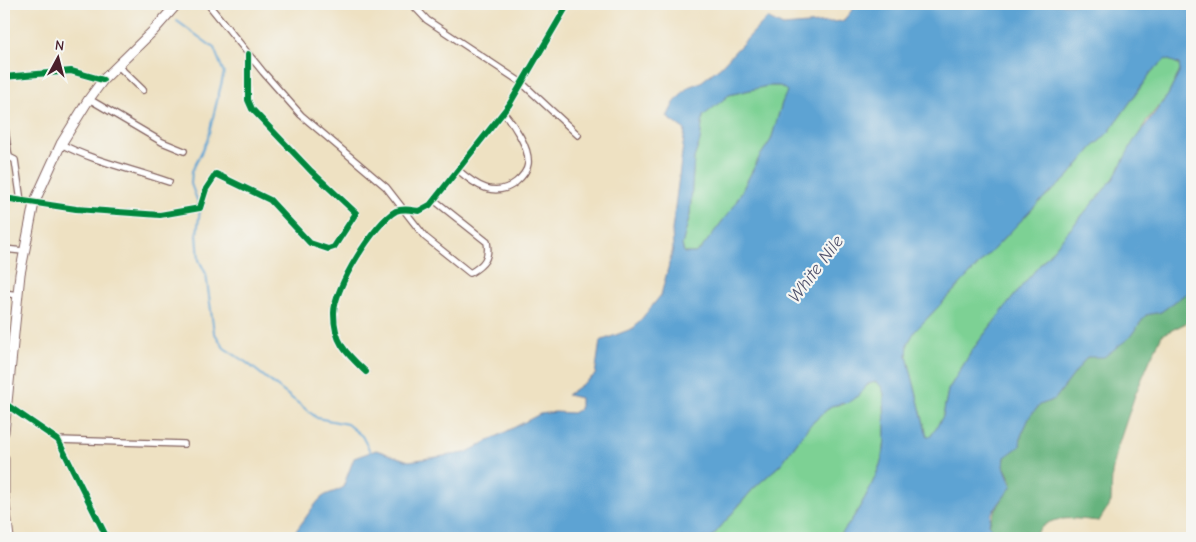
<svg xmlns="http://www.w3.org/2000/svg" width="1196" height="542" font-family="'Comic Neue',sans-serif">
  <rect width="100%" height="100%" fill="#f6f6f2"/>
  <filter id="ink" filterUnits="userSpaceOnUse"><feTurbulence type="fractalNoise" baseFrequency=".02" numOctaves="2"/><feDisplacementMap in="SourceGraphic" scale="10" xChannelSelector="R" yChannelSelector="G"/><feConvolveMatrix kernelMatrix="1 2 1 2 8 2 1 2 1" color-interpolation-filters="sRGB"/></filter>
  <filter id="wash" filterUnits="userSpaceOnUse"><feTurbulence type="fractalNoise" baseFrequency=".0096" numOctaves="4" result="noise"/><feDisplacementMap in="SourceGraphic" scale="20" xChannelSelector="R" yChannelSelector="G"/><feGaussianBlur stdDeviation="1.12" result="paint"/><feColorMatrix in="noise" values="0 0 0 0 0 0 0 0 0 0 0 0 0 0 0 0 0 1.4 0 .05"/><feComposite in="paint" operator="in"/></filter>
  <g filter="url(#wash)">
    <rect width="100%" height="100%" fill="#eee1c2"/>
    <!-- green -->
    <path fill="#7dd194" stroke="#647860" d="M1166 59 1179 64 1180 71 1168 95 1147 120 1114 178 1021 287 973 349 948 390 943 416 931 436H927L907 356 908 343 915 331 1038 203 1067 178 1092 148 1109 132 1152 71Z
      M767 86H780L788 91 782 103 771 140 760 156 734 206 701 249 695 253H684L682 245 690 215 694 158 700 141 703 116 729 95Z
      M872 382H876L881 385 884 394C884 412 886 431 884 449 882 470 853 524 837 538H711L753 489 781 464 809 426 831 406 843 404Z"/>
    <!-- forest -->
    <path fill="#66b37e" stroke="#586954" d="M1192 289V320L1162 335 1150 360 1135 395 1118 446 1112 473 1111 502 1099 521C1076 519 1046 512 1034 538H998L989 525C993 508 1006 498 1012 482L1004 466 1005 456 1020 446 1021 436 1030 416 1040 405 1055 399 1087 357 1129 338 1146 315 1161 312Z"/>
    <!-- water -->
    <path fill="#5da3d3" stroke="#54617f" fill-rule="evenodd" d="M857 4H1192V289L1161 312 1146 315 1129 338 1104 357H1087L1055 399 1040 405 1030 416 1021 436 1020 446 1005 457 1004 466 1012 486 991 514 989 524 998 538H837C853 524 882 470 884 449 886 431 884 412 884 394L881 386 876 382 868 384 859 395 849 402 831 406 809 426 781 464 753 489 711 538H289C301 527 308 512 319 500 326 492 336 493 343 487L354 458 376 450 409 461 465 453 540 414 555 412 573 413 580 409V398L567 395 595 375 600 341 634 328 661 295 673 249 672 230 685 130 667 117 674 103 688 87 701 82 720 67 767 18 783 26 843 21ZM1166 59 1179 64 1180 71 1168 95 1133 142 1114 178 1021 287 973 349 948 390 943 416 931 436H927L907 356 908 343 915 331 1038 203 1067 178 1092 148 1109 132 1152 71ZM767 86H780L787 91 782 103 771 140 760 156 734 206 701 249 695 253H684L682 245 690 215 694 158 700 141 703 116 729 95Z"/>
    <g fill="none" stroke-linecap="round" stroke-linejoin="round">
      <!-- stream -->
      <path stroke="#5da3d3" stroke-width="2" d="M177 21 214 48 224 73 207 141 192 171 191 184 199 205
        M200 209 197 234 199 260 206 274 214 332 224 348 247 363 317 418 347 424 362 436 371 453"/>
    </g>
  </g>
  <g filter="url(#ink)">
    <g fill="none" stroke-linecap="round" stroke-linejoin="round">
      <defs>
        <path id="minor" d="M208 4 263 72 301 115 386 187 425 237 470 273C484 265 490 258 487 242L434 200
          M412 4 427 20 522 83 578 135
          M117 65 143 90
          M4 77 71 71 103 80
          M89 99 162 142 184 151
          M4 122 9 157 15 160 21 201
          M61 144C95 162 133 169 169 182
          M458 170C475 185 495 199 516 182 522 177 527 172 528 164 530 148 514 125 504 113
          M4 198 76 209 160 215 200 208 206 189 216 174 270 200 310 243 328 249 334 247 356 213 311 171 252 109 248 100V54
          M4 249 23 251
          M4 293 18 295
          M366 372C347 354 334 343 334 314 333 289 375 222 396 211 404 208 411 210 419 211L430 205 509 105 568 4
          M6 404 58 440 107 538
          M58 440 184 444"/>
        <path id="primary" d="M4 432 20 274 34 203 61 144 89 99 103 80 154 30 177 4
          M4 459V496L9 538"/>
      </defs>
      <!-- minor casing -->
      <use href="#minor" stroke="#836360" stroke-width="8"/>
      <!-- primary casing -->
      <use href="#primary" stroke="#836360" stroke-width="11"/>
      <!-- minor -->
      <use href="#minor" stroke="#fff" stroke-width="5.5"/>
      <!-- primary -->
      <use href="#primary" stroke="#fff" stroke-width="9"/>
      <defs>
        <path id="cycleway" d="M4 77 71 71 103 80
          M4 198 76 209 160 215 200 208 206 189 216 174 270 200 310 243 328 249 334 247 356 213 311 171 252 109 248 100V54
          M366 372C347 354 334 343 334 314 333 289 375 222 396 211 404 208 411 210 419 211L430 205 509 105 568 4
          M4 403 58 440 107 538"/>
      </defs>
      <!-- cycleway casing -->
      <use href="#cycleway" stroke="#f6f6f2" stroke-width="9"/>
      <!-- cycleway -->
      <use href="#cycleway" stroke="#00873e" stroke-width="6"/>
    </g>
  </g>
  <g text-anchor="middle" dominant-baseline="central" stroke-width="4.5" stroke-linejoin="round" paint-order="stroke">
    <!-- water labels -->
    <g font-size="18" font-style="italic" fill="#52546e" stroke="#f6f6f2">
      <text transform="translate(816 269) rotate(-53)">White Nile</text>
    </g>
  </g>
  <!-- margin -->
  <rect width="1196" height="542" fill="none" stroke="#f6f6f2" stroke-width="20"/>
  <!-- north arrow -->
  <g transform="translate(58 58) rotate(7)" stroke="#f6f6f2" stroke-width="4" paint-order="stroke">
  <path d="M0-4L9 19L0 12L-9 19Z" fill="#4a1f2b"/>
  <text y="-8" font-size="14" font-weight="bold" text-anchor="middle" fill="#4a1f2b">N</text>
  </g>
</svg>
